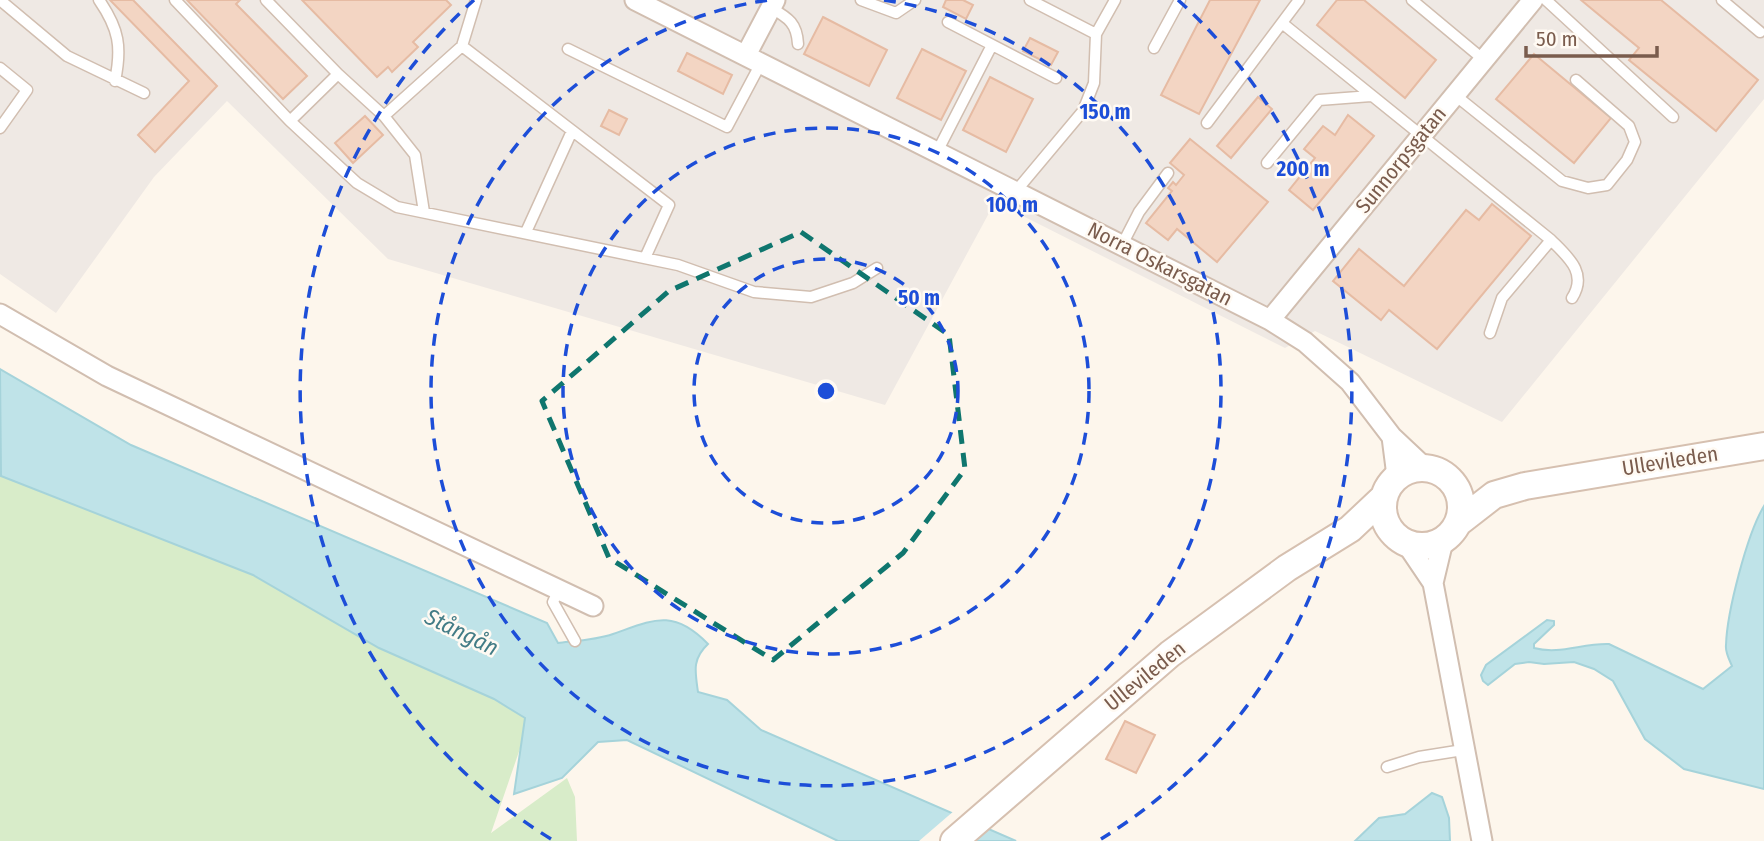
<svg xmlns="http://www.w3.org/2000/svg" width="1764" height="841" font-family="'Fira Sans Condensed',sans-serif">
  <rect width="100%" height="100%" fill="#fdf6ec"/>
  <!-- industrial -->
  <path fill="#efe9e4" d="M0 0H1764V99L1502 422 1315 331 1285 348 995 202 885 405 388 259 227 101 154 177 56 313 0 274Z"/>
  <!-- green -->
  <path fill="#d8ecc9" d="M0 475 253 575 379 648 494 699 525 718 524 737 491 833 567 778 575 797 577 841H0Z"/>
  <!-- water -->
  <path fill="#bfe3e8" stroke="#a5d3da" stroke-width="2" d="M0 369 131 445 547 623 558 643C575 641 596 640 613 634 653 620 673 608 708 644 692 659 695 671 698 692L727 700 761 730 1016 841H838L627 740 598 742 562 778 514 794 525 718 494 699 379 648 253 575 1 476Z
    M1764 506V789L1684 769 1645 739 1613 681 1594 669 1574 662 1544 664 1529 662 1515 664 1488 685 1483 681 1481 675 1486 665 1547 620 1554 621V625L1534 644V648C1560 655 1582 643 1609 644L1703 689 1732 666C1729 659 1725 652 1726 645 1727 612 1747 534 1764 506Z
    M1432 793 1442 797 1449 818 1450 841H1355L1379 818 1405 814Z"/>
  <!-- pier -->
  <path fill="#fdf6ec" d="M955 810 989 824 970 841H919Z"/>
  <!-- building -->
  <path fill="#f3d5c3" stroke="#e6bba3" stroke-width="2" d="M110 0H133L217 86 155 152 138 135 189 81Z
    M187 0H240L236 4 307 76 283 99Z
    M302 0H446L451 5 413 42 418 47 392 72 388 67 377 77Z
    M946 0H963L973 5 966 19 943 7Z
    M1210 0H1260L1199 114 1161 95Z
    M1337 0H1364L1436 60 1405 98 1317 25Z
    M1581 0H1661L1758 80 1716 131 1629 60 1639 48Z
    M823 17 887 50 869 86 804 54Z
    M1030 38 1058 52 1051 65 1023 51Z
    M922 49 966 71 941 120 897 98Z
    M687 53 732 75 723 94 678 71Z
    M1534 54 1611 118 1574 163 1496 99Z
    M990 77 1033 99 1006 152 963 130Z
    M1258 97 1272 109 1231 158 1217 146Z
    M609 110 627 119 619 135 601 126Z
    M1348 115 1374 136 1313 210 1289 190 1315 158 1304 149 1323 126 1335 135Z
    M365 116 383 135 353 163 335 143Z
    M1190 139 1268 202 1217 262 1177 229 1168 240 1146 223 1172 191 1168 188 1173 182 1176 185 1184 175 1170 163Z
    M1492 204 1531 236 1437 349 1389 310 1381 320 1333 281 1359 249 1404 286 1466 210 1479 220Z
    M1125 721 1155 735 1136 773 1106 759Z"/>
  <g fill="none" stroke-linecap="round" stroke-linejoin="round">
    <defs>
      <path id="service" d="M0 0 67 56 144 93
        M99 0C119 29 122 47 115 81
        M175 0 290 121 338 74 266 0
        M861 0 896 13 915 0
        M1030 0 1096 34
        M1412 0 1484 60
        M1546 0 1673 117
        M1722 0 1760 32
        M771 8C789 18 797 24 798 44
        M948 22 1056 78
        M1282 23 1551 240 1502 298 1490 333
        M462 46 476 0
        M1154 48 1180 0
        M568 49 727 127 761 63
        M0 68 27 90 0 128
        M338 74 384 116 462 46 669 205 645 258
        M1455 95 1562 181 1588 188 1607 185 1627 160 1635 142 1629 126 1576 80
        M384 116 415 155 424 212
        M290 121 357 183 397 207 678 265 754 292 811 297 853 283 877 268
        M1207 123 1299 0
        M937 152 992 45
        M1267 163 1319 100 1371 96
        M1016 191 1083 111 1094 83 1096 34 1115 0
        M526 232 572 131
        M1551 240C1568 257 1588 273 1572 298
        M1122 245 1139 212 1168 173
        M559 589 553 602 575 641
        M1387 767 1419 757 1463 750"/>
      <path id="minor" d="M635 0 1270 320 1305 342 1350 382 1392 437 1425 468
        M746 55 775 0
        M0 314 107 376 593 606
        M1270 320 1533 0
        M1392 437 1397 476
        M1443 541 1433 583 1482 841
        M1406 543 1433 583"/>
      <path id="secondary" d="M1383 507a39 39 0 1 1 78 0a39 39 0 1 1-78 0Z
        M1458 523 1494 495 1525 486 1764 446
        M954 841 1170 654 1287 568 1350 529 1384 497"/>
    </defs>
    <!-- service casing -->
    <use href="#service" stroke="#d1beb0" stroke-width="13"/>
    <!-- minor casing -->
    <use href="#minor" stroke="#d1beb0" stroke-width="23"/>
    <!-- secondary casing -->
    <use href="#secondary" stroke="#d6c0b0" stroke-width="30"/>
    <!-- service -->
    <use href="#service" stroke="#fff" stroke-width="10"/>
    <!-- minor -->
    <use href="#minor" stroke="#fff" stroke-width="19"/>
    <!-- secondary -->
    <use href="#secondary" stroke="#fff" stroke-width="26"/>
  </g>
  <!-- marked area -->
  <path fill="none" stroke="#0f766e" stroke-width="5" stroke-dasharray="14 9" stroke-linejoin="round" d="M801 232 949 335 965 469 903 553 773 660 609 558 542 401 669 291Z"/>
  <!-- distance rings -->
  <g fill="none" stroke="#1d4ed8" stroke-width="3.5" stroke-dasharray="12 9">
    <circle cx="826" cy="391" r="132"/>
    <circle cx="826" cy="391" r="263"/>
    <path d="M884 0A395 395 0 1 1 768 0"/>
    <path d="M551 839A526 526 0 0 1 474 0M1178 0A526 526 0 0 1 1101 839"/>
  </g>
  <g text-anchor="middle" dominant-baseline="central" stroke-width="5" stroke-linejoin="round" paint-order="stroke">
    <!-- street labels -->
    <g font-size="21" fill="#7a5c4d" stroke="#fffaf3">
      <text transform="translate(1401 160) rotate(-51)">Sunnorpsgatan</text>
      <text transform="translate(1160 264) rotate(27)">Norra Oskarsgatan</text>
      <text transform="translate(1670 461) rotate(-9)">Ullevileden</text>
      <text transform="translate(1145 676) rotate(-39)">Ullevileden</text>
    </g>
    <!-- water labels -->
    <g font-size="23" font-style="italic" fill="#437c86" stroke="#fffaf3">
      <text transform="translate(462 632) rotate(26)">Stångån</text>
    </g>
  </g>
  <circle cx="826" cy="391" r="10" fill="#1d4ed8" stroke="#fffaf3" stroke-width="3.5"/>
  <g font-size="21" text-anchor="middle" font-weight="bold" fill="#1d4ed8" stroke="#fffaf3" stroke-width="5" stroke-linejoin="round" paint-order="stroke">
    <text x="1105" y="119">150 m</text>
    <text x="1303" y="176">200 m</text>
    <text x="1012" y="212">100 m</text>
    <text x="919" y="305">50 m</text>
  </g>
  <!-- scale -->
  <path d="M1526 46v10h131v-10" fill="none" stroke="#7a5c4d" stroke-width="3.5"/>
  <text x="1536" y="46" font-size="21" fill="#7a5c4d" stroke="#fffaf3" stroke-width="5" paint-order="stroke">50 m</text>
</svg>
